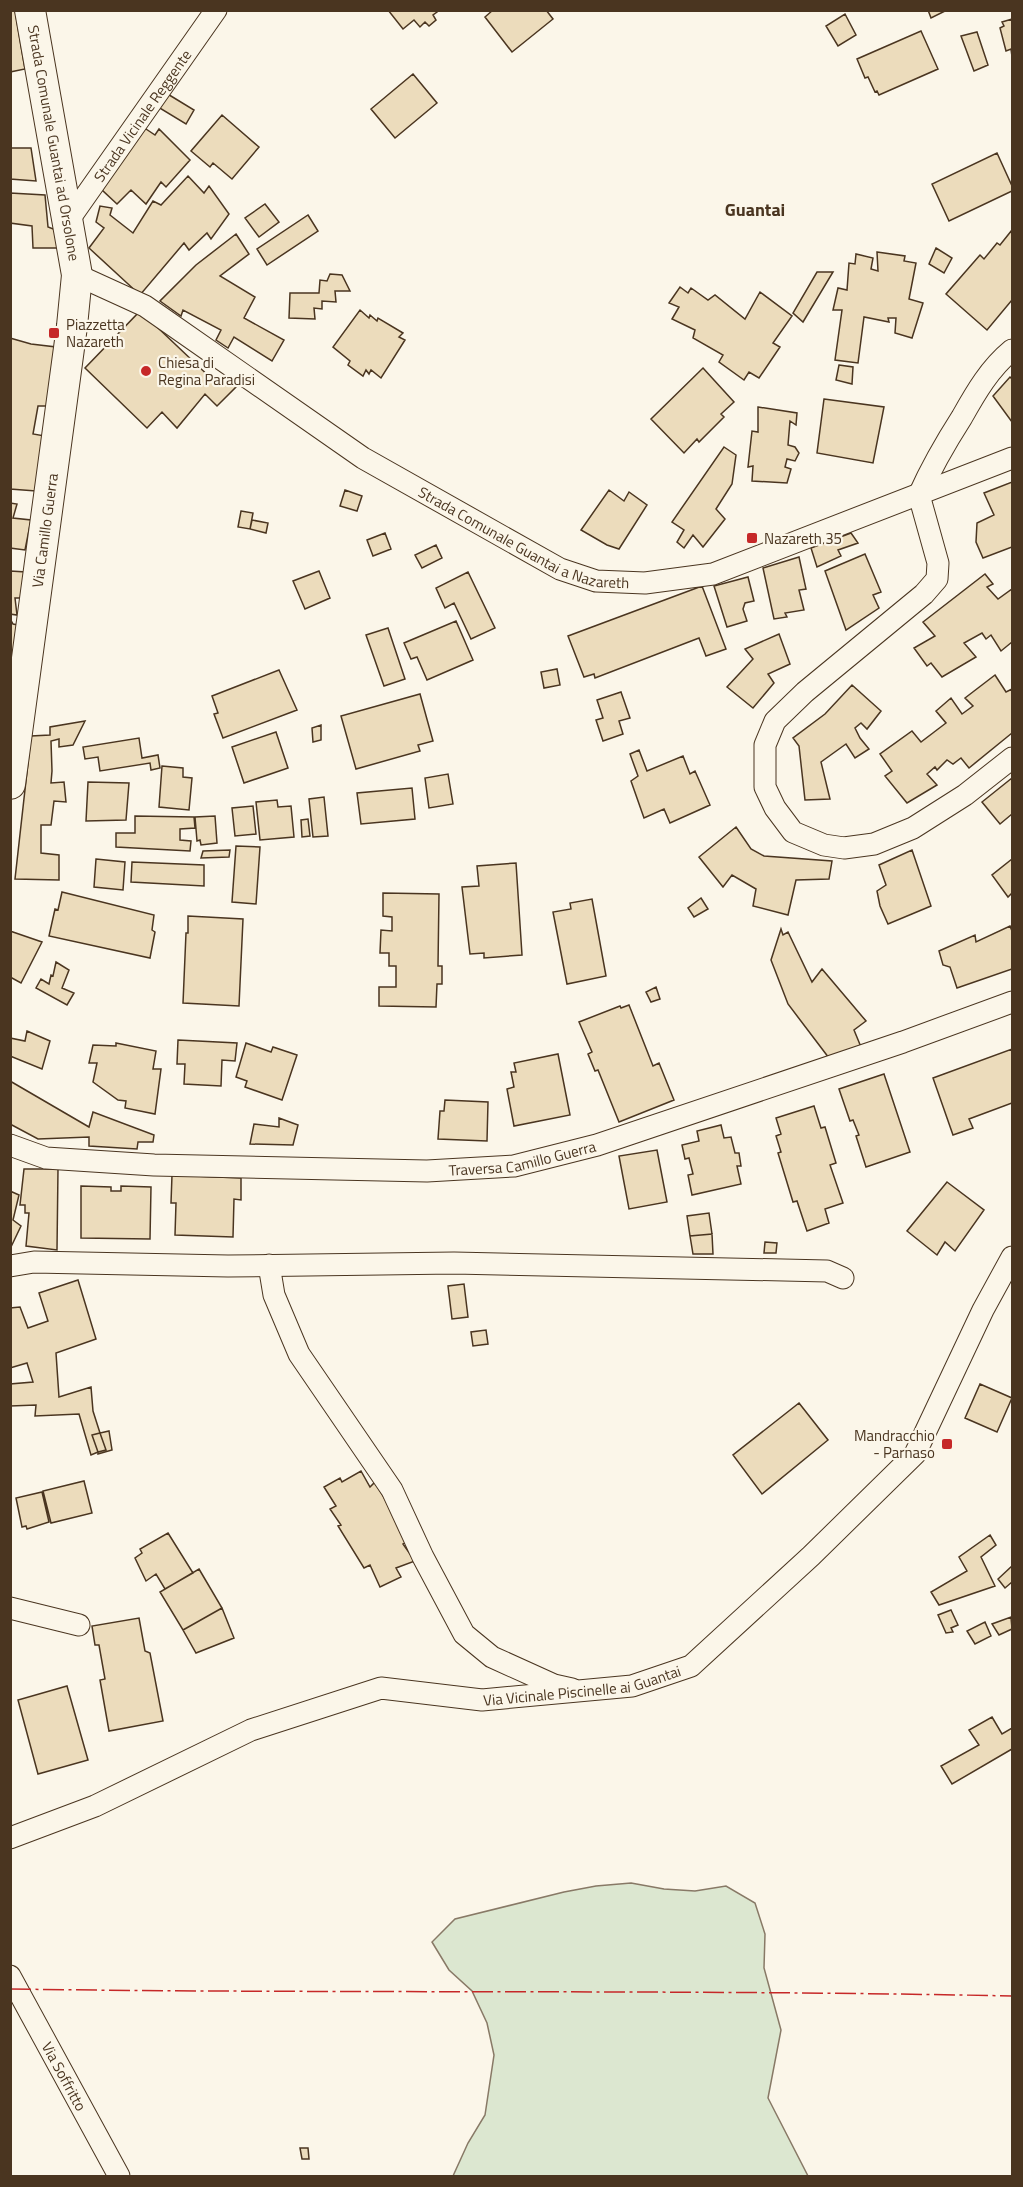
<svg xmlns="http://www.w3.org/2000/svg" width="1023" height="2187" font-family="'Titillium Web',sans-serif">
  <rect width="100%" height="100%" fill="#fbf6e9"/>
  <!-- green -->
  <path fill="#dce7d0" stroke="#887966" stroke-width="1.5" d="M631 1883 664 1889 695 1891 726 1886 755 1903 765 1934 764 1968 781 2030 768 2098 808 2176H453L468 2143 485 2115 494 2055 487 2023 472 1991 449 1970 432 1942 455 1919 564 1892 596 1886Z"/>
  <!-- building -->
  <path fill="#ecdcbc" stroke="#4a3520" stroke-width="1.5" d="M10 10H15L25 69 10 72Z
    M388 10H436L437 12 433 15 436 20 429 26 425 22 420 27 414 20 403 29Z
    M493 10H546L553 19 512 52 485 17Z
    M928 10H947L931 18Z
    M845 14 856 35 838 46 826 26Z
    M1012 19V57L1011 49 1006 51 1000 28 1004 26 1002 22Z
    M921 31 938 69 879 95 877 91 875 92 868 77 865 78 857 59Z
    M977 32 988 65 974 71 961 36Z
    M413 74 437 103 395 138 371 109Z
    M166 93 194 110 186 124 158 107Z
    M222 115 259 147 232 179 213 163 210 167 191 151Z
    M140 125 155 135 159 129 190 160 166 187 161 182 146 204 131 190 117 204 101 189Z
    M11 148H31L36 181 10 179Z
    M997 153 1012 186V191L949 221 932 184Z
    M188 176 204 193 209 186 229 214 211 239 207 233 189 250 184 243 140 295 89 248 104 228 96 222 100 206 112 208 110 215 133 233 153 201 161 205Z
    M10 193 45 195 48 227 56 230 57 248H33L32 226 10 223Z
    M265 204 279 222 259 237 245 218Z
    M308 215 318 231 267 265 257 249Z
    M1012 230V300L987 330 946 294 980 255 984 259 997 243 1000 245Z
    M236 234 249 254 220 276 255 297 244 318 284 340 272 361 234 337 228 348 216 340 221 330 183 310 181 316 160 301 196 265Z
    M936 248 952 258 944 273 929 264Z
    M877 252 905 256 904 261 916 263 909 299 923 303 912 338 895 333 896 318H888L889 322 864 317 858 363 835 360 842 310H833L838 288 847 290 849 263 855 264 856 254 873 258 871 269 878 271Z
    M817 272H833L803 322 793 313Z
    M330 274 342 275 350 291H335L336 302 322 301V309L314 308 315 319 289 318 290 293H319L320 280 327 281Z
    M680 287 688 293 691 288 708 300 715 295 745 319 760 292 792 316 773 343 780 347 759 378 749 372 744 380 719 362 723 355 693 338 695 330 672 319 679 307 669 303Z
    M142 309 156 326 216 383 225 374 239 384 217 406 205 394 177 428 162 412 147 428 85 368Z
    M360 310 369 318 370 315 377 321 378 318 403 333 399 337 405 340 381 378 371 370 369 374 366 370 363 376 348 365 350 361 333 347Z
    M10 338 31 344 56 347 52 406H38L33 434 45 436 36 491 10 489Z
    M839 365 853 367 852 384 836 380Z
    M703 368 734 402 721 414 724 417 699 442 697 439 684 453 651 419Z
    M1010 377 1012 379V422L993 396Z
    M824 399 884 407 873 463 817 453Z
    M758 407 797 413 796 425 790 421 788 445 795 447 799 453 795 461 787 459 785 467 791 469 787 483 752 481 753 466 748 467 752 431 758 432Z
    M724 447 736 455 732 484 716 509 725 519 703 547 693 535 684 548 677 542 684 530 672 522Z
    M1012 482V547L983 558 976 542 977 523 994 515 984 493Z
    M345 490 362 496 357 511 340 506Z
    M609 490 624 501 629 492 647 505 619 549 607 545 581 530Z
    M10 503 17 504 13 518 31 520 25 550 10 548Z
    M241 511 253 513 250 529 238 527Z
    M252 520 268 523 266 533 250 529Z
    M385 533 391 549 373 556 367 540Z
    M851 533 858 543 838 550 841 556 817 567 811 548Z
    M436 545 442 558 422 568 415 555Z
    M865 554 881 592 873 595 879 608 846 630 825 571Z
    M799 557 806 589 799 590 804 610 785 613 787 617 774 619 763 568Z
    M10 571 26 572 24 598H15L17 615 10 614Z
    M319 571 330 598 305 609 293 581Z
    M468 572 495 628 471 639 454 603 445 608 436 588Z
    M985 574 993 584 987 587 998 599 1012 589V642L1001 651 991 635 986 639 982 633 964 643 976 657 942 677 931 663 927 666 914 648 935 636 923 622Z
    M748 577 754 601 745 603 743 609 747 621 727 627 714 586Z
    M702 586 726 649 706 656 699 638 595 678 594 674 584 677 568 636Z
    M10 619 13 624 24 626 10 699Z
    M456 621 473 660 427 680 417 657 411 659 404 643Z
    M388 628 405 679 384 686 366 635Z
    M779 634 790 664 768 674 774 683 753 708 727 687 753 659 745 649Z
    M557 669 560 685 544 688 541 672Z
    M279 670 297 710 223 738 214 714 218 713 212 696Z
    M995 675 1006 692 1012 689V733L969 768 961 758 953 764 947 760 937 770 935 767 927 774 937 785 907 803 885 776 892 771 880 754 912 731 921 742 946 723 936 711 951 698 962 714 973 706 965 698Z
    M852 685 881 711 867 729 861 723 855 728 860 738 869 749 855 758 846 744 821 762 830 799 805 800 799 746 793 738 825 714Z
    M621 692 630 718 619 721 623 734 603 741 596 720 603 718 597 700Z
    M420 694 433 741 418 745 420 751 356 769 341 716Z
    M85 721 73 745 59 747V739L51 741 52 771 51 783 64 782 66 802 54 801 51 825H41V853L59 855V880L15 879 31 736 50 735V727Z
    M321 725V740L313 742 312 728Z
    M276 732 288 768 244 783 232 747Z
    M139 738 142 758 158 755 160 768 151 770 150 763 100 771 98 757 85 759 83 747Z
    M639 750 647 771 683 756 690 774 695 771 710 805 670 823 664 809 644 818 631 781 638 776 630 754Z
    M162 766 183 768V777L192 778 189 810 159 807Z
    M448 774 453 804 429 808 425 778Z
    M1012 778V814L1000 824 982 802Z
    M88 782 129 783 126 820 86 821Z
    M412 788 415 819 361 824 357 793Z
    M324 797 328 836 313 837 309 799Z
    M277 800 278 807 291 806 294 837 260 840 256 802Z
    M253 806 256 834 235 836 232 808Z
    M135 816 194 817 195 828 180 829V840L191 841 190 851 116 847V833H135Z
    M215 816 217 843 201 845 200 840 197 841 195 817Z
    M308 819 310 836 302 837 301 820Z
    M736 827 751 849 764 856 832 861 829 879 796 880 788 915 753 906 756 889 732 875 723 887 699 857Z
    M236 846 260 847 256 904 232 902Z
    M230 850 229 857 201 858 203 851Z
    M912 850 931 906 888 924 880 906 877 891 886 885 879 865Z
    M96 859 125 862 123 890 94 887Z
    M1012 859V893L1008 897 992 875Z
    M132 862 204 865V886L131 882Z
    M516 863 522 955 484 958V953L470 954 462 887 479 886 477 866Z
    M62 892 154 915 152 930 155 932 150 958 49 936 55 909 58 910Z
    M383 893 439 894 438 966H442V984H437L436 1007 379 1006V987H396V966H389V953H380L381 930 392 931V917L383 916Z
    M701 898 708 909 694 917 688 908Z
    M592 899 606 976 567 984 553 912 571 909 570 903Z
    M188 916 243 919 239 1006 183 1003 186 933H188Z
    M1010 926 1012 931V969L957 988 950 967 943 965 939 951 975 935 976 942Z
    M781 929 783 935 788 932 812 982 822 969 866 1021 854 1030 861 1047 829 1058 788 1004 771 960Z
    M10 931 42 942 21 983 12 978 10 980Z
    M56 962 69 970 62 988 74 993 67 1005 36 988 41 979 49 984 51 975 53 976Z
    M656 987 660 999 651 1002 646 992Z
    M629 1005 653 1066 659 1063 674 1100 619 1122 598 1070 595 1071 588 1054 592 1052 579 1022 620 1006 621 1008Z
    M27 1031 50 1041 42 1069 10 1056V1038L25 1041Z
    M178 1040 237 1043 235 1061 222 1060 221 1086 184 1084 185 1064H177Z
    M116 1043 156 1051 153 1069H161L155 1114 125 1108 126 1101 118 1100 93 1082 97 1063H89L93 1045 116 1046Z
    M246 1043 271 1052 273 1047 297 1055 282 1100 245 1087 247 1081 236 1077Z
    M1012 1049V1103L969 1119 973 1128 953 1135 933 1078Z
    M558 1054 570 1115 514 1126 507 1089 514 1087 511 1072H516L514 1063Z
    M884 1074 910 1152 866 1167 856 1136 859 1135 853 1120 850 1121 839 1089Z
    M10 1081 89 1127 93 1112 154 1135 153 1142H138L137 1149 89 1146V1137L38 1139 10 1124Z
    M445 1100 488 1102 487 1141 438 1139 440 1111H444Z
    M814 1106 821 1128 825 1127 836 1163 830 1165 843 1203 825 1209 829 1223 807 1231 797 1201 793 1202 778 1153 781 1152 776 1136 781 1134 776 1118Z
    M279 1118 298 1125 293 1145 250 1144 254 1124 279 1127Z
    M721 1125 724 1138 731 1137 735 1153H739L741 1166H737L741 1184 692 1195 688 1175 693 1174 689 1158 685 1159 682 1145 699 1141 697 1131Z
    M657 1150 667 1202 629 1209 619 1156Z
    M24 1169H58L57 1250 26 1246 29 1213H25V1205H20Z
    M172 1175 241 1178V1200L234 1199 233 1237 175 1235 176 1203H171Z
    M947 1182 984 1210 955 1251 945 1242 937 1255 907 1231Z
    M81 1186 111 1187V1191H121V1186L151 1187 150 1239 81 1238Z
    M10 1191 19 1195 13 1220 21 1226 10 1249Z
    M709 1213 712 1234 690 1236 687 1216Z
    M712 1234 713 1254H693L690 1236Z
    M765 1242 777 1243 776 1253H764Z
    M78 1280 96 1339 56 1353 59 1397 91 1387 93 1411 100 1433 92 1435 98 1452 91 1455 79 1414 35 1416 36 1405 10 1406V1384L33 1382 27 1363 10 1368V1308L20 1307 28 1328 48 1321 39 1293Z
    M464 1284 468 1317 452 1319 448 1286Z
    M486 1330 488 1344 473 1346 471 1332Z
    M980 1384 1012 1398 997 1432 965 1418Z
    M799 1403 828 1440 762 1494 733 1455Z
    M109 1431 112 1450 98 1454V1452L106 1450 100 1433Z
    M100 1433 106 1450 98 1452 92 1435Z
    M361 1471 370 1487 375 1482 409 1541 403 1544 415 1561 396 1568 401 1577 380 1587 370 1565 364 1568 338 1526 341 1525 330 1509 336 1506 324 1487 340 1478 342 1482Z
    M84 1481 92 1513 51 1523 43 1491Z
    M42 1492 49 1522 27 1529 26 1526 22 1527 16 1498Z
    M168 1533 193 1573 165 1589 156 1574 146 1581 135 1558 142 1553 140 1549Z
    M990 1535 996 1545 981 1557 995 1586 939 1605 931 1592 967 1571 959 1557Z
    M1012 1566V1582L1005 1588 998 1579Z
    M199 1569 222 1608 183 1630 160 1592Z
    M222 1608 234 1638 196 1653 183 1630Z
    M951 1610 958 1625 951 1628 953 1632 946 1633 938 1615Z
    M1011 1617 1012 1629 999 1635 992 1624Z
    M139 1618 145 1651 150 1653 163 1721 109 1731 100 1680 105 1679 99 1645H95L92 1626Z
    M985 1622 991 1636 975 1644 967 1631Z
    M67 1686 88 1760 38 1774 18 1700Z
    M992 1717 1002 1734 1012 1728V1749L952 1784 941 1766 979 1745 969 1730Z
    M300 2148H308L309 2159H302Z"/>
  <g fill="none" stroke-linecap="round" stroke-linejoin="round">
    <defs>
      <g id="street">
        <path id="s1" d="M68 221 216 10"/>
        <path id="s2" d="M77 275 145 306 363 458 560 569 596 581 645 583 713 574 1012 458"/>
        <path d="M1012 350C990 368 976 392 962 417 946 442 931 468 919 495L938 563 937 579 924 594 805 692 775 721 765 745V787L775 808 793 832 824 845 844 848 874 844 913 828 965 795 1012 758"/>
        <path id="s3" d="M10 1145 46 1158 154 1165 427 1171 514 1166 597 1145 903 1042 1012 1002"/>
        <path d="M269 1265 274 1295 299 1354 392 1490 423 1557 464 1634 492 1657 554 1685 572 1689"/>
        <path d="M10 1266 34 1262 228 1266 454 1263 827 1271 843 1278"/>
        <path d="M10 1608 79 1625"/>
        <path id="s4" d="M10 1838 95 1806 251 1730 381 1688 482 1700 632 1686 691 1666 811 1556 915 1454 983 1310 1012 1257"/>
        <path id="s5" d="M10 1976 119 2176"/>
      </g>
      <g id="secondary">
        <path id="s6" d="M10 784 72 326 77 275 30 10"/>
      </g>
    </defs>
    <!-- street casing -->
    <use href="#street" stroke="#4a3520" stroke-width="23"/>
    <!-- secondary casing -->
    <use href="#secondary" stroke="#4a3520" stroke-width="32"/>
    <!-- street -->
    <use href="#street" stroke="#fbf6e9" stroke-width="21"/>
    <!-- secondary -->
    <use href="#secondary" stroke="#fbf6e9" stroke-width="30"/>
    <!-- power -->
    <path stroke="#c62828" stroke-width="1.5" stroke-dasharray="21 4.5 3 4.5" stroke-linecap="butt" d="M10 1989C345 1994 679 1989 1012 1996"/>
  </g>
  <!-- markers -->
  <g fill="#c62828" stroke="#fbf6e9" stroke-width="2">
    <rect x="48" y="327" width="12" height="12" rx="3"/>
    <circle cx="146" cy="371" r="6"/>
    <rect x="746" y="532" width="12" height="12" rx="3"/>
    <rect x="941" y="1438" width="12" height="12" rx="3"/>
  </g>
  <g text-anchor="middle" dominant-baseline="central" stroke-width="4.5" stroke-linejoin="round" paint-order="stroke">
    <!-- street labels -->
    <g font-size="15" fill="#4a3520" stroke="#fbf6e9">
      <text stroke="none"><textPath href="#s1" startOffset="129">Strada Vicinale Reggente</textPath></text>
      <text transform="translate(54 143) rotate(80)">Strada Comunale Guantai ad Orsolone</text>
      <text stroke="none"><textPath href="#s6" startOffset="256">Via Camillo Guerra</textPath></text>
      <text stroke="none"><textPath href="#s2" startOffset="522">Strada Comunale Guantai a Nazareth</textPath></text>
      <text stroke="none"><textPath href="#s3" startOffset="516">Traversa Camillo Guerra</textPath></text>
      <text stroke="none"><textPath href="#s4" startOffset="604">Via Vicinale Piscinelle ai Guantai</textPath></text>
      <text stroke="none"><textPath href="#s5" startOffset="114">Via Soffritto</textPath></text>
    </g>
    <!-- poi labels -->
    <g font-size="15" fill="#4a3520" stroke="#fbf6e9" text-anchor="start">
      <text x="66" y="324">Piazzetta<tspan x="66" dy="17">Nazareth</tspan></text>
      <text x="158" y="362">Chiesa di<tspan x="158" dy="17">Regina Paradisi</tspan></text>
      <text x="764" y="538">Nazareth 35</text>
      <text x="935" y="1435" text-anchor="end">Mandracchio<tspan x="935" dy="17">- Parnaso</tspan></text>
    </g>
    <!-- quarter labels -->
    <g font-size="18" font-weight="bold" fill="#4a3520" stroke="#fbf6e9">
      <text x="755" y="209">Guantai</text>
    </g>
  </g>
  <!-- border -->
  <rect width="1023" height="2187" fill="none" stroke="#4a3520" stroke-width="24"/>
</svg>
